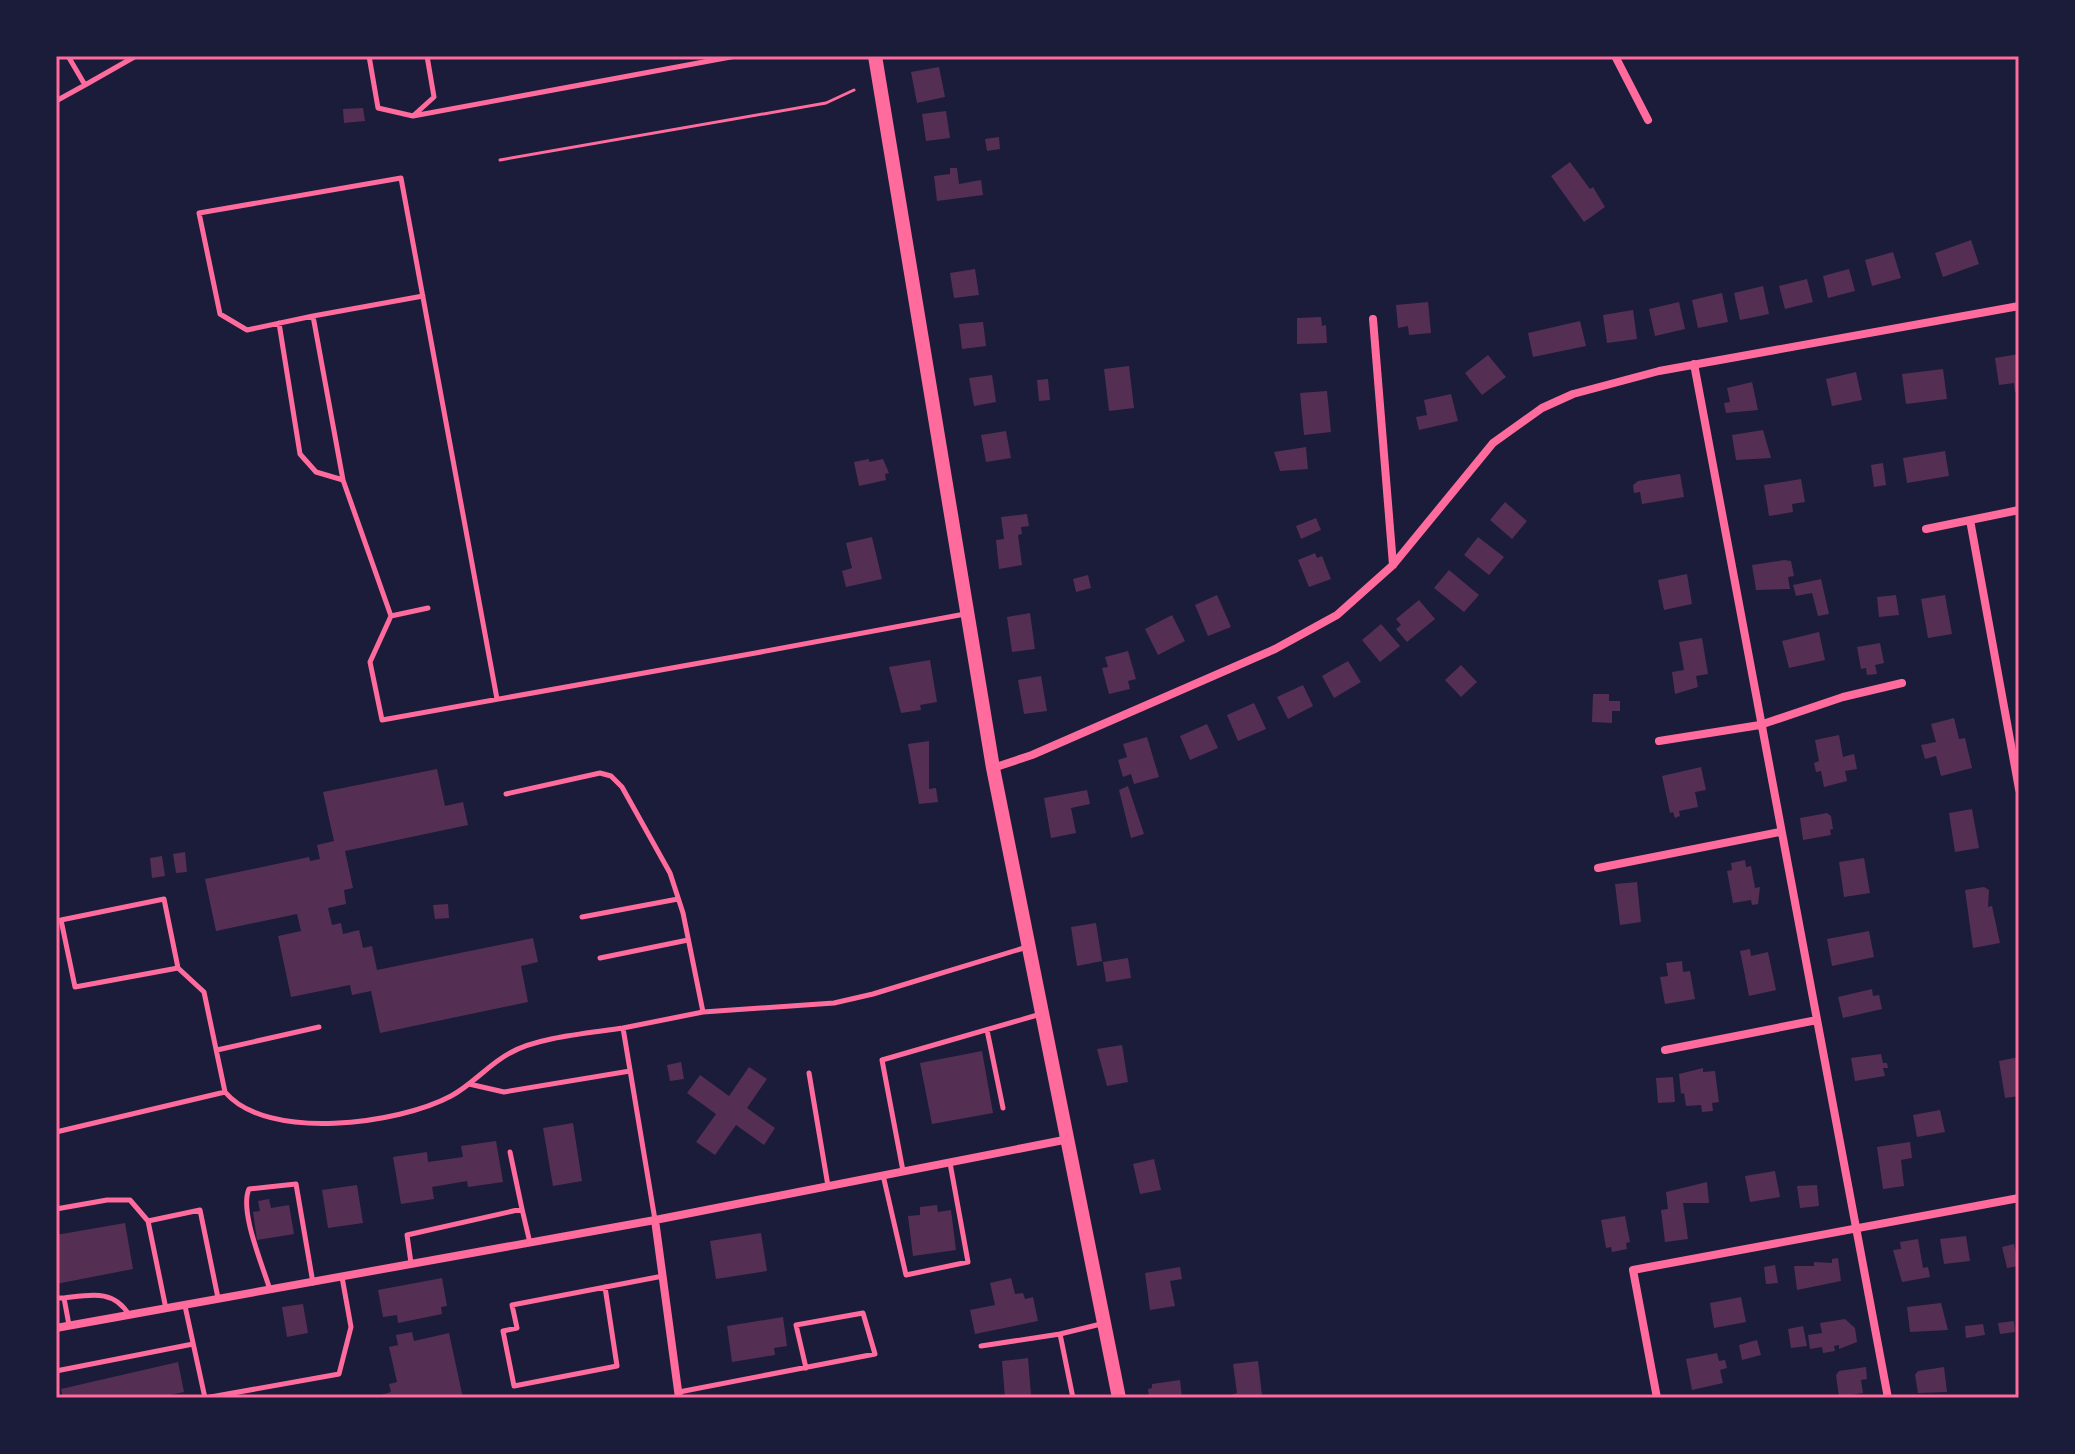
<svg xmlns="http://www.w3.org/2000/svg" width="2075" height="1454" font-family="Barlow,sans-serif">
  <rect width="100%" height="100%" fill="#1b1b3a"/>
  <!-- building -->
  <path fill="#542f53" d="M939 67 945 97 917 103 911 72Z
    M363 108 365 121 344 123 343 109Z
    M946 111 950 138 926 141 922 114Z
    M999 137 1000 149 987 151 985 139Z
    M1570 162 1590 189 1593 187 1605 207 1584 222 1551 176Z
    M950 168H957L959 184 981 180 983 195 937 201 934 176 950 174Z
    M1971 240 1979 264 1943 277 1935 253Z
    M1893 252 1901 278 1872 286 1865 260Z
    M975 269 979 295 954 298 950 273Z
    M1849 269 1855 291 1828 298 1823 276Z
    M1807 279 1813 302 1785 309 1779 286Z
    M1763 286 1769 314 1740 320 1734 293Z
    M1722 293 1728 322 1698 328 1692 300Z
    M1428 302 1431 333 1409 335 1408 326 1398 328 1396 305Z
    M1679 302 1685 329 1655 336 1649 309Z
    M1633 310 1637 339 1607 343 1603 315Z
    M1321 317 1322 326 1326 325 1327 343 1297 344V318Z
    M1580 321 1586 346 1533 357 1528 333Z
    M983 322 986 346 962 349 959 324Z
    M2019 354V391L2015 392 2014 383 1999 385 1995 358Z
    M1488 355 1506 377 1482 395 1465 373Z
    M1129 366 1134 408 1109 411 1104 369Z
    M1943 369 1947 399 1906 404 1902 374Z
    M1856 372 1862 400 1832 406 1826 379Z
    M992 375 996 402 974 406 969 378Z
    M1048 379 1050 400 1039 401 1037 380Z
    M1752 382 1758 410 1726 413 1724 403 1730 402 1727 388Z
    M1327 391 1331 432 1304 435 1300 393Z
    M1451 394 1458 421 1419 430 1416 417 1427 415 1424 400Z
    M1763 430 1771 458 1736 460 1732 435Z
    M1006 431 1011 458 986 462 981 435Z
    M1306 447 1308 469 1280 471 1274 452Z
    M1945 451 1949 476 1907 483 1903 458Z
    M869 459V462L883 459 889 473 885 474 886 480 859 486 854 462Z
    M1883 463 1886 485 1874 487 1871 465Z
    M1680 474 1684 497 1642 504 1640 492 1634 493 1633 485 1638 481Z
    M1801 479 1805 502 1792 504 1793 512 1769 516 1764 485Z
    M1505 502 1527 521 1512 539 1490 520Z
    M1027 514 1029 526 1021 527 1022 534 1018 535 1022 565 999 569 996 540 1004 539 1001 517Z
    M1316 518 1321 530 1301 539 1296 526Z
    M872 537 882 579 846 587 842 571 852 568 846 543Z
    M1478 537 1504 557 1489 575 1464 555Z
    M1315 553 1317 558 1322 556 1331 579 1309 587 1298 560Z
    M1784 560 1791 561 1794 576 1788 577 1790 589 1756 590 1752 565Z
    M1449 570 1479 595 1464 612 1434 588Z
    M1687 574 1692 604 1664 610 1658 580Z
    M1088 575 1091 588 1076 592 1073 579Z
    M1821 579 1829 614 1818 616 1812 593 1796 596 1793 585Z
    M1217 595 1231 627 1208 636 1195 605Z
    M1896 595 1899 615 1879 617 1877 597Z
    M1945 595 1952 634 1928 638 1921 599Z
    M1419 600 1435 619 1407 642 1396 629 1401 625 1396 619Z
    M1030 613 1035 649 1012 652 1007 617Z
    M1172 615 1185 641 1158 655 1145 629Z
    M1381 624 1400 646 1380 662 1362 640Z
    M1819 632 1825 660 1789 668 1782 641Z
    M1702 638 1708 674 1696 676 1698 687 1675 694 1672 672 1684 670 1679 642Z
    M1880 643 1884 663 1875 665 1877 674 1867 675 1866 668 1861 669 1857 647Z
    M1128 651 1136 679 1128 681 1130 689 1109 694 1102 668 1108 667 1105 657Z
    M930 660 937 702 920 705 921 710 901 713 889 667Z
    M1348 661 1361 682 1334 698 1322 676Z
    M1461 665 1477 682 1461 697 1445 680Z
    M1041 676 1047 711 1024 714 1018 680Z
    M1303 685 1313 706 1288 719 1277 697Z
    M1593 694H1609V701H1620V711H1612V723L1592 722Z
    M1254 703 1266 729 1238 741 1227 715Z
    M1954 718 1959 739 1965 738 1972 768 1941 776 1936 756 1925 759 1921 745 1936 742 1931 724Z
    M1207 724 1218 748 1190 760 1180 736Z
    M1839 735 1843 757 1854 754 1857 769 1845 771 1847 781 1824 787 1821 771 1816 772 1814 763 1819 761 1815 740Z
    M1147 737 1159 777 1134 784 1131 774 1123 777 1118 760 1127 757 1123 744Z
    M929 741V789L936 788 938 802 919 804 908 744Z
    M1701 767 1706 790 1695 792 1698 807 1679 811 1680 816 1675 818 1673 812 1670 813 1662 776Z
    M437 769 445 806 463 802 468 825 345 851 353 888 344 890 346 904 328 908 332 925 341 923 343 934 359 930 363 948 372 946 377 970 533 938 538 962 521 966 528 1002 380 1033 371 991 352 995 350 985 291 997 278 936 301 931 297 914 216 931 205 879 309 857 310 861 320 859 317 845 334 841 323 792Z
    M1128 786 1144 834 1131 838 1119 790Z
    M1087 790 1090 804 1071 808 1076 833 1051 838 1044 798Z
    M1972 809 1979 848 1955 852 1949 813Z
    M1827 813 1831 816 1833 829 1830 830 1831 835 1803 840 1800 818Z
    M185 852 187 872 176 873 173 854Z
    M162 856 165 876 152 878 150 858Z
    M1864 858 1870 893 1844 897 1839 862Z
    M1745 860 1746 867 1751 866 1755 888 1760 887 1758 904 1752 905 1751 900 1733 903 1727 871 1732 870 1731 863Z
    M1637 882 1641 922 1620 925 1615 884Z
    M1984 887 1989 890 1988 907 1992 906 2000 943 1973 948 1965 890Z
    M448 904 449 918 435 919 433 905Z
    M1096 923 1102 961 1077 966 1071 927Z
    M1869 931 1874 957 1832 966 1827 939Z
    M1750 949 1751 956 1768 952 1776 990 1749 996 1740 951Z
    M1128 958 1131 978 1106 982 1103 962Z
    M1682 961 1683 972 1690 971 1695 999 1665 1004 1660 977 1668 976 1666 963Z
    M1872 989 1873 996 1879 995 1882 1009 1843 1018 1838 997Z
    M1122 1045 1128 1082 1107 1086 1097 1049Z
    M982 1051 993 1113 932 1124 920 1063Z
    M1881 1054 1883 1063H1887L1888 1068H1883L1885 1076 1855 1081 1851 1058Z
    M2019 1057V1096L2005 1098 1999 1061Z
    M681 1062 684 1079 670 1081 667 1065Z
    M749 1067 767 1079 747 1108 775 1128 764 1145 736 1125 715 1155 696 1142 716 1114 687 1093 700 1075 729 1096Z
    M1703 1068V1072L1715 1071 1719 1102 1712 1103 1713 1111 1702 1112 1701 1105 1686 1106 1684 1093 1681 1094 1679 1074Z
    M1673 1077 1675 1102 1658 1103 1656 1078Z
    M1940 1110 1945 1132 1917 1137 1913 1115Z
    M573 1123 582 1181 553 1186 543 1128Z
    M496 1141 503 1182 468 1187 467 1181 432 1187 434 1199 401 1204 393 1157 427 1152 428 1162 463 1157 461 1146Z
    M1910 1142 1912 1158 1901 1160 1904 1186 1883 1189 1877 1147Z
    M1154 1159 1161 1190 1140 1194 1133 1164Z
    M1775 1171 1780 1197 1750 1202 1745 1176Z
    M1707 1182 1709 1203H1683L1688 1239 1665 1242 1661 1210 1668 1209 1666 1192Z
    M357 1185 363 1223 328 1228 322 1190Z
    M1817 1185 1819 1206 1800 1208 1797 1186Z
    M269 1199 271 1208 289 1205 294 1234 257 1240 253 1212 260 1211 258 1201Z
    M937 1205 938 1212 951 1210 956 1250 913 1256 908 1216 920 1215V1207Z
    M1625 1216 1630 1242 1626 1243 1627 1249 1612 1252 1611 1247 1606 1248 1601 1220Z
    M125 1223 133 1269 56 1284V1235Z
    M761 1233 767 1271 716 1279 710 1241Z
    M1966 1236 1970 1261 1944 1264 1940 1239Z
    M1918 1239 1923 1268 1928 1267 1930 1277 1902 1282 1893 1250 1901 1249 1900 1242Z
    M2014 1244 2019 1266 2007 1268 2002 1247Z
    M1838 1258 1841 1281 1797 1290 1794 1266H1814V1262L1832 1263V1259Z
    M1775 1265 1778 1283 1766 1284 1764 1267Z
    M1180 1267 1182 1279 1170 1281 1175 1306 1150 1310 1145 1273Z
    M442 1278 447 1306 441 1307 442 1314 398 1323 397 1315 383 1317 378 1290Z
    M1011 1278 1015 1294 1023 1293 1025 1299 1033 1297 1038 1321 975 1334 970 1310 995 1305 990 1283Z
    M1741 1297 1746 1322 1714 1328 1710 1303Z
    M1941 1303 1948 1330 1910 1332 1907 1307Z
    M303 1304 308 1333 287 1337 282 1307Z
    M783 1317 787 1346 774 1348 775 1355 732 1362 727 1326Z
    M1845 1319 1855 1328 1857 1342 1839 1349V1345L1834 1346 1835 1351 1823 1353 1822 1347 1810 1349 1808 1335 1822 1333 1820 1323Z
    M2014 1321 2015 1332 2000 1334 1998 1323Z
    M1983 1324 1985 1335 1966 1338 1965 1326Z
    M1803 1326 1807 1346 1791 1348 1788 1329Z
    M412 1332 414 1341 449 1333 463 1398H372L391 1392 389 1384 397 1382 389 1347 398 1345 396 1335Z
    M1757 1340 1761 1355 1742 1360 1739 1345Z
    M1717 1353 1719 1361 1725 1360 1727 1368 1720 1370 1723 1383 1692 1390 1686 1359Z
    M1028 1358 1031 1395 1036 1398H1005L1002 1361Z
    M1258 1361 1262 1395 1221 1398 1237 1393 1233 1364Z
    M178 1362 184 1392 156 1398H63L61 1389Z
    M1866 1367 1867 1379 1861 1380 1863 1393 1839 1397 1836 1375 1839 1371Z
    M1944 1367 1947 1392 1918 1393 1915 1375 1918 1371Z
    M1180 1380 1182 1398H1149L1148 1389 1152 1388V1384Z"/>
  <g fill="none" stroke-linecap="round" stroke-linejoin="round">
    <!-- path -->
    <path stroke="#ff6b9d" stroke-width="3" d="M500 160 826 103 854 90"/>
    <!-- service -->
    <path stroke="#ff6b9d" stroke-width="5" d="M68 56 85 85 136 56
      M369 56 378 108 413 116 434 97 427 56
      M56 101 85 85
      M413 116 736 56
      M313 316 423 296
      M279 323 300 454 316 472 343 480
      M391 616 428 608
      M497 699 401 178 199 213 220 314 247 330 313 316 343 480 391 616 370 662 382 720C576 685 771 651 965 614
      M506 794 600 773 611 776 622 787 670 873 683 913 703 1012
      M582 917 678 899
      M600 958 688 940
      M178 968 164 899 61 920 75 987 178 968 204 992 225 1092C267 1142 399 1124 451 1096 472 1085 489 1064 510 1053 537 1037 591 1033 623 1028L655 1220
      M623 1028 703 1012 834 1003 873 994 1027 947
      M987 1030 1003 1108
      M217 1050 319 1027
      M809 1073 828 1186
      M469 1084 504 1092 630 1071
      M56 1132 225 1092
      M510 1152 522 1209
      M903 1171 882 1060 1041 1014
      M883 1175 906 1275 968 1262 950 1163
      M56 1209 107 1200H130L148 1221 166 1309
      M148 1221 200 1210 218 1298
      M411 1263 407 1235 522 1209 530 1243
      M605 1287 617 1366 514 1386 503 1331 517 1328 512 1305 663 1276
      M270 1290C263 1266 239 1211 249 1189L296 1184 313 1283
      M56 1298H64
      M185 1306 205 1398 339 1374 351 1327 342 1277
      M69 1325 64 1298C90 1295 114 1289 129 1315
      M981 1346 1060 1334
      M56 1371 193 1344
      M679 1392 875 1354 863 1313 796 1325 806 1368
      M1073 1398 1060 1334 1101 1324"/>
    <!-- minor -->
    <path stroke="#ff6b9d" stroke-width="8" d="M1615 56 1648 120
      M1373 319 1393 565
      M1694 364 1888 1398
      M1970 520 2019 789
      M1926 529 2019 510
      M1659 741 1760 725 1843 697 1902 683
      M993 768 1032 755 1275 649 1337 615 1393 565 1493 443 1542 408 1573 394 1659 371 2019 306
      M1598 868 1780 832
      M1665 1050 1817 1020
      M655 1220 679 1398
      M56 1328 655 1220 1069 1139
      M1657 1398 1633 1270 2019 1198"/>
    <!-- secondary -->
    <path stroke="#ff6b9d" stroke-width="14" d="M875 56 993 768 1119 1398"/>
  </g>
  <!-- border -->
  <rect width="2075" height="1454" fill="none" stroke="#1b1b3a" stroke-width="116"/>
  <rect x="58" y="58" width="1959" height="1338" fill="none" stroke="#ff6b9d" stroke-width="3"/>
</svg>
